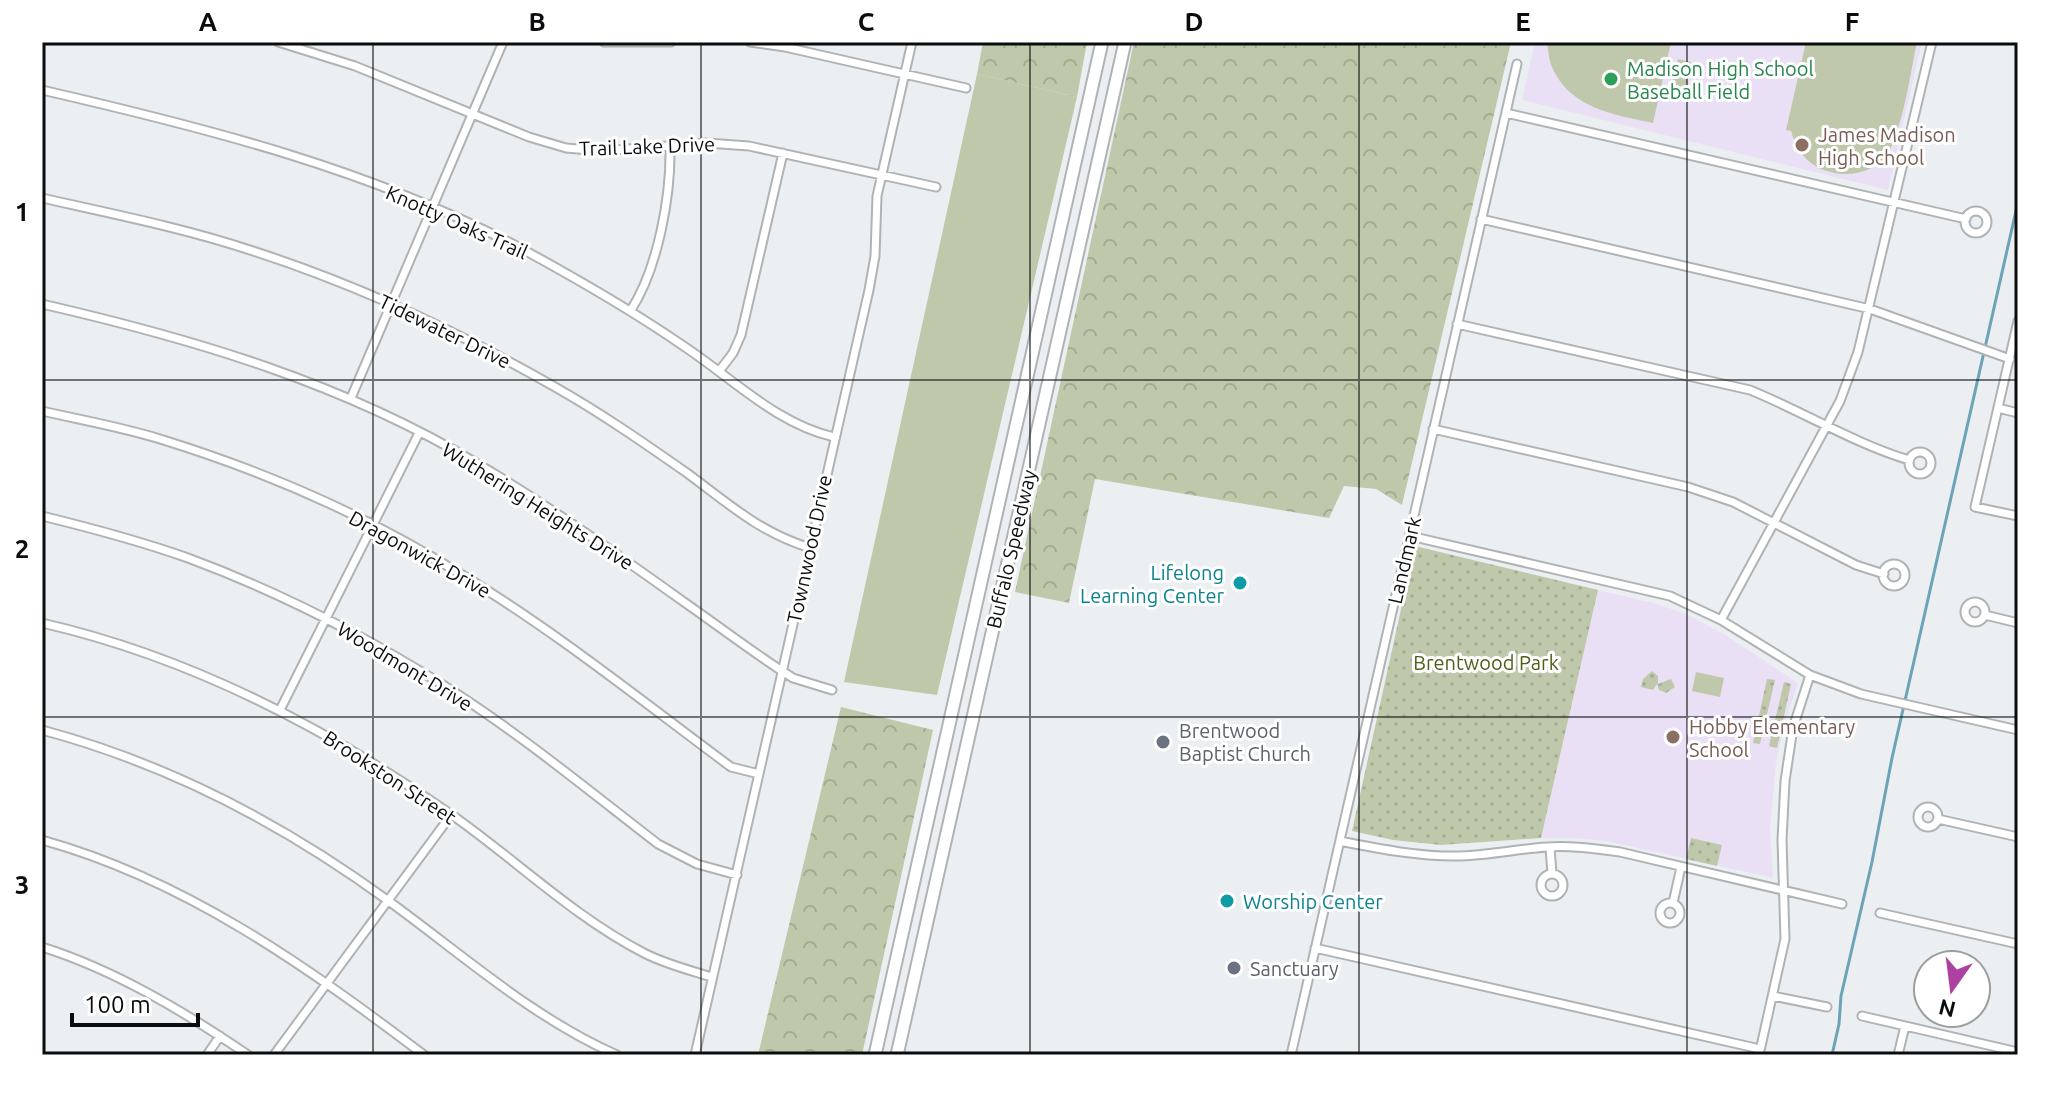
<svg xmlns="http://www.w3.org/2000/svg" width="2060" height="1097" font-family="Ubuntu,sans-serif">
  <defs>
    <pattern id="forest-crowns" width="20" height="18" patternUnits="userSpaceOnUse" patternTransform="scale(2)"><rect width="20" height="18" fill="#bfc8ab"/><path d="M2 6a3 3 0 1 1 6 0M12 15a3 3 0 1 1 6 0" fill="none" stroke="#a3ab92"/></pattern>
    <pattern id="park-dots" width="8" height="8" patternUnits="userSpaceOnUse" patternTransform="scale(2)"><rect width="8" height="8" fill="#bfc8ab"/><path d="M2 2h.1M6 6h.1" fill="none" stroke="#a3ab92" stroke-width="1.8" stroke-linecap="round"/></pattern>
  </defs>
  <rect width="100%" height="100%" fill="#ebeff2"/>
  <!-- education -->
  <path fill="#eae0f5" d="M1535 42H1922L1888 190 1522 100Z
    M1598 590 1654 603 1686 614 1724 634 1798 683 1786 719 1776 762 1770 830 1773 878 1606 841 1571 838H1541Z"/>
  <!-- green -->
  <path fill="#bfc8ab" d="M1547 42H1671L1653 123C1615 115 1569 108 1552 67 1549 60 1548 50 1547 42Z
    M1806 42H1917C1911 69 1901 142 1883 160 1869 173 1848 177 1831 172 1809 167 1797 152 1791 131L1786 130Z
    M1678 59 1691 62 1685 92 1671 88Z
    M977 74 1077 97 937 695 844 682Z
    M1696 672 1724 678 1720 697 1692 691Z"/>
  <!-- forest -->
  <path fill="url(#forest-crowns)" d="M983 42H1087L1077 97 977 74Z
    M1134 42H1511L1402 505 1376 489 1344 486 1329 518 1095 479 1069 603 1015 592Z
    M841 707 933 730 862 1055H758Z"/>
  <!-- park -->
  <path fill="url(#park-dots)" d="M1415 546 1598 590 1541 838 1441 845 1393 840 1352 831Z
    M1652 671 1658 676V684L1671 679 1675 687 1666 693 1659 690 1657 684 1653 690 1641 687 1643 679Z
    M1767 679 1775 680 1760 744 1753 743Z
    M1784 682 1791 684 1777 748 1769 746Z
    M1691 838 1722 845 1717 866 1686 859Z"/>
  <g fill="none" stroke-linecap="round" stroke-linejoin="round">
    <!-- stream -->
    <path stroke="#6ca3b7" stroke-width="3" d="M1832 1055 1839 1024 1841 996 1872 862 1892 758 2018 202"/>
    <defs>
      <path id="street" d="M278 42 355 66 529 137 566 148 601 151 707 143 749 146 936 187
        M604 42H671
        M750 42 785 47 966 88
        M42 90C207 128 373 170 524 250 579 280 633 311 685 347 733 379 777 424 834 437
        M1506 113 1966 219
        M42 198C113 214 184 228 253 251 358 285 459 332 555 387 601 413 644 443 687 473 729 504 759 532 810 548
        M1965 222a11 11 0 1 1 22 0a11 11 0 1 1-22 0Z
        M1481 219 1870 309 2010 359
        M42 304C194 339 343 383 478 464 549 506 617 554 684 602 720 627 756 655 793 678L832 690
        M631 310C658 268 671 196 670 147
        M2018 321 1975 507 2018 516
        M1457 324 1750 390C1804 412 1853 443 1909 460
        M720 370 733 353 741 335 783 153
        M351 398 503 42
        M1998 408 2018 413
        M42 411C81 420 122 427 160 439 264 471 367 516 459 573 554 630 642 701 731 767L759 774
        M1433 429 1688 487 1733 502 1856 565 1884 574
        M1909 463a11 11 0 1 1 22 0a11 11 0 1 1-22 0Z
        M42 516C91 528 140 541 188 558 277 591 363 635 443 685 518 732 588 790 658 844L697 864 737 875
        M1410 536 1670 596 1721 620 1810 675 1861 694 2018 730
        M1883 575a11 11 0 1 1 22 0a11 11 0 1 1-22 0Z
        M1965 612a10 10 0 1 1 20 0a10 10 0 1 1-20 0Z
        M1985 615 2018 623
        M1721 620 1840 401 1858 352 1932 42
        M42 623C191 657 327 728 452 815 516 860 574 917 644 953 665 964 689 970 712 977
        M280 710 419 433
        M42 730C169 764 285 825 390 902 464 956 533 1018 617 1055
        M1918 817a10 10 0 1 1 20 0a10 10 0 1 1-20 0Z
        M1938 819 2018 837
        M42 840C186 880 306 966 424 1055
        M1340 841C1380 849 1420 857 1461 856 1490 855 1518 849 1547 847 1571 845 1596 849 1620 852L1842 904
        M1550 847 1552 874
        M1541 885a11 11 0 1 1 22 0a11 11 0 1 1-22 0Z
        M1660 913a10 10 0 1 1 20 0a10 10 0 1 1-20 0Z
        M1673 903 1681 867
        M1880 913 2018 944
        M42 947C115 970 185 1012 248 1055
        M1315 948 1760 1049
        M1773 996 1827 1007
        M1862 1016 2018 1052
        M207 1055 220 1036
        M274 1055 451 815
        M695 1055 869 290 875 256 877 196 912 42
        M1291 1055 1517 64
        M1759 1055 1785 939 1782 840 1785 781 1793 728 1810 675
        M1898 1055 1905 1026"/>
      <path id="secondary" d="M875 1055 1102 42
        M897 1055 1125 42"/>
    </defs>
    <!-- street casing -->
    <use href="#street" stroke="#b0b3b6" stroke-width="11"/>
    <!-- secondary casing -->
    <use href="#secondary" stroke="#b0b3b6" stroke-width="15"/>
    <!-- street -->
    <use href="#street" stroke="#fff" stroke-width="7"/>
    <!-- secondary -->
    <use href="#secondary" stroke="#fff" stroke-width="11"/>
  </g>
  <!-- grid -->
  <path fill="none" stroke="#0b0c0d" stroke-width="2" stroke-opacity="0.55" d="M373 42V1055M701 42V1055M1030 42V1055M1359 42V1055M1687 42V1055M42 380H2018M42 717H2018"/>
  <!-- markers -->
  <circle fill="#2e9e5b" stroke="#fff" stroke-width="3" cx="1611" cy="79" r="8"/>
  <g fill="#8d6e63" stroke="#fff" stroke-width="3">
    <circle cx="1802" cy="145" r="8"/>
    <circle cx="1673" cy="737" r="8"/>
  </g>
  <g fill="#0f9aa8" stroke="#fff" stroke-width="3">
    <circle cx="1240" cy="583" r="8"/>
    <circle cx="1227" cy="901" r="8"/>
  </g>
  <g fill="#6b7280" stroke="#fff" stroke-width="3">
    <circle cx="1163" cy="742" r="8"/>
    <circle cx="1234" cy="968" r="8"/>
  </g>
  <g text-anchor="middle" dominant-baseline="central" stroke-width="6" stroke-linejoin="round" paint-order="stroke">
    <!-- leisure labels -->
    <g font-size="20" fill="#27864d" stroke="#fff" text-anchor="start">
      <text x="1627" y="68">Madison High School<tspan x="1627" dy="23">Baseball Field</tspan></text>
    </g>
    <!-- education labels -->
    <g font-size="20" fill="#785e54" stroke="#fff" text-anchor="start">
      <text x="1818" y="134">James Madison<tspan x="1818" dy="23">High School</tspan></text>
      <text x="1689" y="726">Hobby Elementary<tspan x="1689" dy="23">School</tspan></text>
    </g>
    <!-- street labels -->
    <g font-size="20" fill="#0b0c0d" stroke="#fff">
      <text transform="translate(647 146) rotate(-2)">Trail Lake Drive</text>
      <text transform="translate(457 222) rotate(24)">Knotty Oaks Trail</text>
      <text transform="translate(445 331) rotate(26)">Tidewater Drive</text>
      <text transform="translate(538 506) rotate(32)">Wuthering Heights Drive</text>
      <text transform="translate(809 549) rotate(-78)">Townwood Drive</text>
      <text transform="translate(1011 549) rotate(-77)">Buffalo Speedway</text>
      <text transform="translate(420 554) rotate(29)">Dragonwick Drive</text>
      <text transform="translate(1404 560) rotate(-77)">Landmark</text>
      <text transform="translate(405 666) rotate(31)">Woodmont Drive</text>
      <text transform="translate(390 777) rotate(33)">Brookston Street</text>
    </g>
    <!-- culture labels -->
    <g font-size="20" fill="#0d838f" stroke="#fff" text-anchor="end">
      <text x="1224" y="572">Lifelong<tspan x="1224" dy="23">Learning Center</tspan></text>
      <text x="1243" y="901" text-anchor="start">Worship Center</text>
    </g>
    <!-- park labels -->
    <g font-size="20" fill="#505e18" stroke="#fff">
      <text x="1486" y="662">Brentwood Park</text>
    </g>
    <!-- worship labels -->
    <g font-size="20" fill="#5b616d" stroke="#fff" text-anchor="start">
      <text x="1179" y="730">Brentwood<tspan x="1179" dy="23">Baptist Church</tspan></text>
      <text x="1250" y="968">Sanctuary</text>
    </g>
  </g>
  <!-- border -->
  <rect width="2060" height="1097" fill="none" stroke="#ffffff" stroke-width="88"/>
  <!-- north arrow -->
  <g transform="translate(1952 989) rotate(194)"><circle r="38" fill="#ffffff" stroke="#9d9e9e" stroke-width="2"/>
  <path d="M0-6L14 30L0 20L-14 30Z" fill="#ad41a1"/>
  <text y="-12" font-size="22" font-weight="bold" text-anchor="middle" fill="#0b0c0d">N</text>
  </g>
  <!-- scale -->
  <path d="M72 1013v12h126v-12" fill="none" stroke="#0b0c0d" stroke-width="4"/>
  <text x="84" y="1013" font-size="24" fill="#0b0c0d" stroke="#ffffff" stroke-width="6" paint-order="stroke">100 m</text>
  <rect x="44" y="44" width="1972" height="1009" fill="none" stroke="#0b0c0d" stroke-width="3"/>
  <g font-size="26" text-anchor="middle" font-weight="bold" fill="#0b0c0d">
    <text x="208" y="31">A</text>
    <text x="537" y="31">B</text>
    <text x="866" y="31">C</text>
    <text x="1194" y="31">D</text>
    <text x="1523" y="31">E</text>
    <text x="1852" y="31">F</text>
    <text x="22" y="221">1</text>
    <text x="22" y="558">2</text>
    <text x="22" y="894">3</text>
  </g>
</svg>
